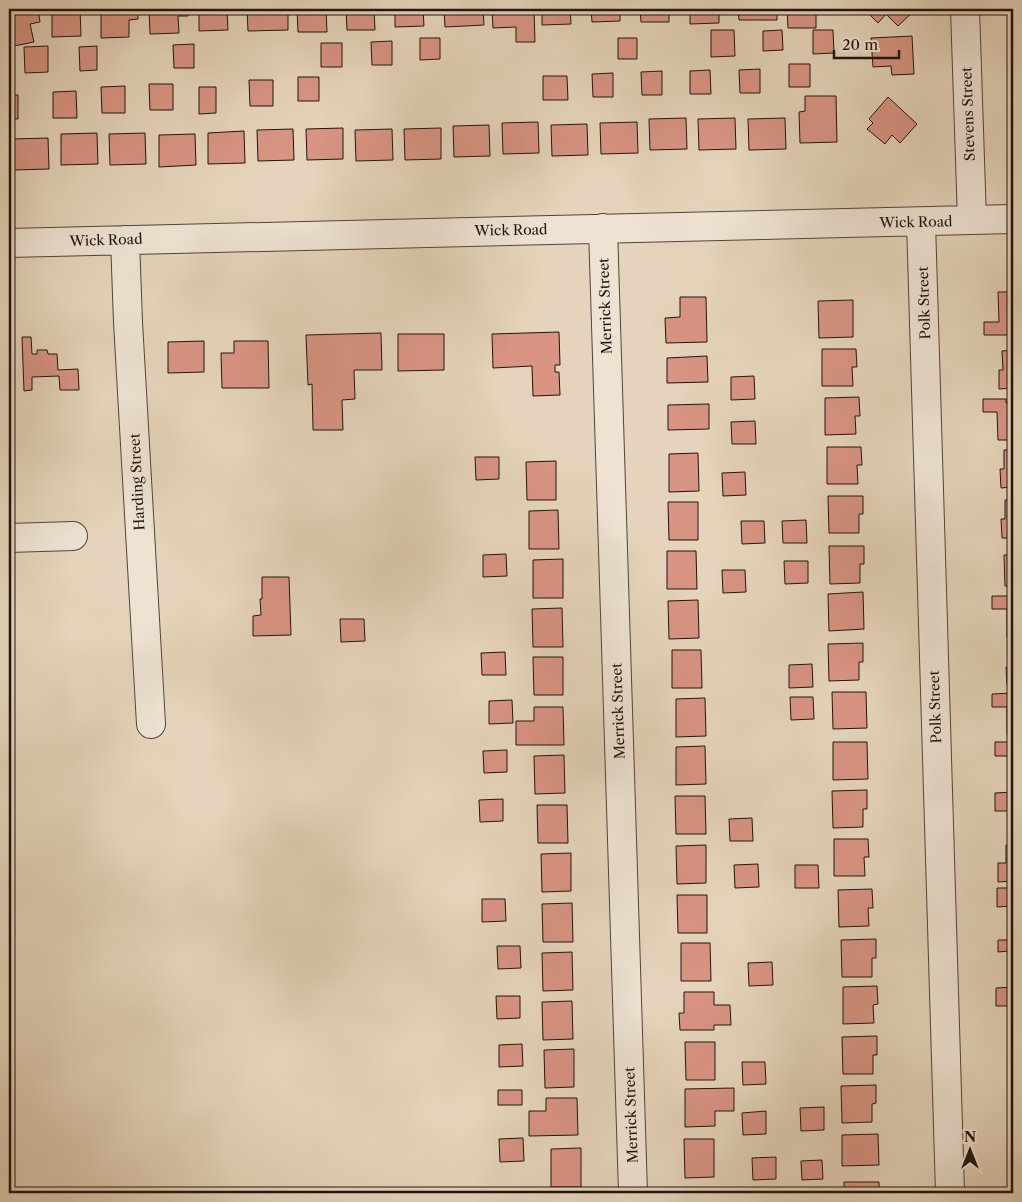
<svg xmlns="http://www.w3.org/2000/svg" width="1022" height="1202" font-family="'Libre Caslon Text',serif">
  <rect width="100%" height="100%" fill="#e5d4bb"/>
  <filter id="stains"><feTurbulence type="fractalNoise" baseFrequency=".004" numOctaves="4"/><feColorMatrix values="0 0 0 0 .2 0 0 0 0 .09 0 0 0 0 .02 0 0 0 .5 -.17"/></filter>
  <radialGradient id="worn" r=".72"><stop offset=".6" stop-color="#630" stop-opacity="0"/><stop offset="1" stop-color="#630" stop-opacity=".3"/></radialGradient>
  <!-- building -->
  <path fill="#d99484" stroke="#1f1410" d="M9 9H38L40 22 30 24 34 42 9 47Z
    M52 9H80L81 36 52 37Z
    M101 9H138V19L129 20V37L101 38Z
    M149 9H188V16H178L179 33 150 34Z
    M199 9H227L228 30 199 31Z
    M247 9H288V30L248 31Z
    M297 9H326L327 32H298Z
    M346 9H374L375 30H347Z
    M395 9H423L424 26 395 27Z
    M444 9H483L484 25 445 27Z
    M492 9H534L535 42H516V27L493 28Z
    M542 9H570L571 24 542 25Z
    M591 9H620V21L592 22Z
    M640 9H669V22H641Z
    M690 9H719V23L690 24Z
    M738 9H777V20H739Z
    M787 9H816V28H788Z
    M864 9H916L898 26 886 14 878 23Z
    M711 30H734L735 56 711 57Z
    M782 30 783 50 763 51V31Z
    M813 30H833L834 53 813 54Z
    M912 36 914 74 892 75 891 66 873 67 871 38Z
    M420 38H440V59L420 60Z
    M618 38H637V59H618Z
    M392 41V65H372L371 42Z
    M321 43H342V67H321Z
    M194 44V68H174L173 45Z
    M48 46V72L25 73 24 47Z
    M97 46V70L80 71 79 47Z
    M789 64H810V87H789Z
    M760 69V93H740L739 70Z
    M710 70 711 94H690V71Z
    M662 71V95H642L641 72Z
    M613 73V97H593L592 74Z
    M543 76H567L568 100H543Z
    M298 77H319V101H298Z
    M249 80H273V106H250Z
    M149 84H173V110H150Z
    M125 86V113H102L101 87Z
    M199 87H216V113L199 114Z
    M76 91 77 118H53V92Z
    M9 95H18V119H9Z
    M805 96H836L837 142 800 143 799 112 805 111Z
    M888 97 917 124 900 143 892 135 885 144 867 129 873 123 869 119Z
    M686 118 687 149 650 150 649 119Z
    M735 118 736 149 699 150 698 119Z
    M785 118 786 149 749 150 748 119Z
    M538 122 539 153 503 154 502 123Z
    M637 122 638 153 601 154 600 123Z
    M587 124 588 155 552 156 551 125Z
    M489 125 490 156 454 157 453 126Z
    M343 128V159L307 160 306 129Z
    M441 128V159L405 160 404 129Z
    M293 129 294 160 258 161 257 130Z
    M392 129 393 160 356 161 355 130Z
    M244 131 245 163 208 164V133Z
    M97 133 98 164 61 165V134Z
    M145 133 146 164 110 165 109 134Z
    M195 134 196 165 159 167V135Z
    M48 138 49 169 13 170 12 139Z
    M998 292H1013V330H1009V335H984V322H999Z
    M680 297H706L707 342 666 343 665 318 680 317Z
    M853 300V337L819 338 818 301Z
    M559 332 560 365H555V372H559L560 395 533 396 532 366 493 368 492 334Z
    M381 333 382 370H354L355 399 342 400 343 430H313L312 384 308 385 306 335Z
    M398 334H444V370L398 371Z
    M22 337H31L32 354H37V350H47L48 354H57L58 370 78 369 79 390H60L59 376 32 377V390L24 391Z
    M204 341V372L168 373V342Z
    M234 341H268L269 388H222L221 353H234Z
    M822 349H856L857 367H852L853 386H822Z
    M1013 350V388L999 389V370H1003L1002 351Z
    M707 356 708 382 667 383V358Z
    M754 376 755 399 731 400V377Z
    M859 397 860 416H855L856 434 825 435V398Z
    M983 399H1006V403H1013V440H998L997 412H983Z
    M709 404V429L668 430V405Z
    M755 421 756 444H732L731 422Z
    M827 447H861L862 465H857L858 484H827Z
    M1004 450H1013V487L1001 488 1000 469H1004Z
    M698 453 699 491 669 492V454Z
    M475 457H499V479L476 480Z
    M556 461V500H527L526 462Z
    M745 472 746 495 723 496 722 473Z
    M828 496H863V514H859V533H829Z
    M1013 499V538H1002L1001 519H1005V500Z
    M668 502H698V540H669Z
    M558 510 559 549H529V511Z
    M806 520 807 543H783L782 521Z
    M741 521H764L765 543 742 544Z
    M829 546H864V564H860V583L830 584Z
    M1013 548V586H1005L1004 555H1008V549Z
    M667 551H696L697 589H667Z
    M506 554 507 576 483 577V555Z
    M563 559V598H533V560Z
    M784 561H808V583L785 584Z
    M722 570H745L746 592 723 593Z
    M262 577H289L291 635 253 636V616L261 615 260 599H262Z
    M863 592 864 629 829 631 828 594Z
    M992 596H1013V637H1007V609H992Z
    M698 600 699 638 669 639 668 601Z
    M562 608 563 647H533L532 609Z
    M340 619H364L365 641 341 642Z
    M863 643V662H859V680L829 681 828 644Z
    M1010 647H1013V685H1007L1006 667H1010Z
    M672 650H701L702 688H672Z
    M505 652 506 675H482L481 653Z
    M533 657H563V695H534Z
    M812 664 813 687 789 688V665Z
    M832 692H866L867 728 833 729Z
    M1013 693V735H1007V707H992V694Z
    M790 697H813L814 719 791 720Z
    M705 698 706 736 676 737V699Z
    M512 700 513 723 489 724V701Z
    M534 707H563L564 745H516V721H534Z
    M833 742H867L868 779 833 780Z
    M995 742H1013V784H1010V756H995Z
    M705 746 706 784 676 785V747Z
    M507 750V772L484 773 483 751Z
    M564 755 565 793 535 794 534 756Z
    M867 790V809H863V827L833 828 832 791Z
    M1013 792V817H1010V811H995V793Z
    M675 796H705L706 834H676Z
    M503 799V821L480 822 479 800Z
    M537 805H567L568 843H538Z
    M752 818 753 841H730L729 819Z
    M834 839H868L869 857H864L865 876H834Z
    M1013 844V881L998 882V863H1006V845Z
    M706 845V883L677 884 676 846Z
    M571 853V891L542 892 541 854Z
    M758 864 759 887 735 888 734 865Z
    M795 865H818L819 888H795Z
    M997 888H1013V913H1012V906L997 907Z
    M872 889 873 908H868L869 926 839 927 838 890Z
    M677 895H707V933H678Z
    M482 899H505L506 921 482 922Z
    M572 903 573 942H543L542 904Z
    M876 939V958H872V977H842L841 940Z
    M998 940H1013V979H1009V951L998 952Z
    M681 943H710L711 981H681Z
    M497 946H520L521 968 498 969Z
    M572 952 573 990 543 991 542 953Z
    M772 962 773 985 749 986 748 963Z
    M877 986 878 1004 873 1005 874 1023 843 1024V987Z
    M1013 987V1012H1010V1006H996V988Z
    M684 992H714V1005H730L731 1025H714V1030H680L679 1013H684Z
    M496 996H520V1018L497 1019Z
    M572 1001 573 1039 543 1040 542 1002Z
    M877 1036V1055H873V1074H843L842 1037Z
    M685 1042H715V1080H686Z
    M522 1044 523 1066 499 1067V1045Z
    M574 1049V1087L545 1088 544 1050Z
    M742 1062H765L766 1084 743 1085Z
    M876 1085V1103L872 1104V1122L842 1123 841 1086Z
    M734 1088V1111H715V1126L685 1127V1089Z
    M498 1090H522V1105H498Z
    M546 1098H577L578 1135 529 1136V1111H546Z
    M824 1107V1130L801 1131 800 1108Z
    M766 1111V1134L743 1135 742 1113Z
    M878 1134 879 1165 842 1166V1135Z
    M523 1138 524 1161 500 1162 499 1139Z
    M684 1139H714V1177L685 1178Z
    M581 1148V1187H551V1149Z
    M776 1157V1179L753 1180 752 1158Z
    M822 1160 823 1179 802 1180 801 1161Z
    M844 1182H879V1193H844Z
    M686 1188H715L716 1193H686Z"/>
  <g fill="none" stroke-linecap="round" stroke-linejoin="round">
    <defs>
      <path id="minor" d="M965 9 972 220
        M921 222 950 1193
        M603 228 633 1193
        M125 240 128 322 151 724
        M9 243 1013 219
        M9 538 73 536"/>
    </defs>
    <!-- minor casing -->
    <use href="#minor" stroke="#50443b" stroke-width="30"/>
    <!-- minor -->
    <use href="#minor" stroke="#eee3d3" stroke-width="28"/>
  </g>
  <g text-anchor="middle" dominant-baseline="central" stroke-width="5" stroke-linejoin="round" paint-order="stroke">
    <!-- street labels -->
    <g font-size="14" fill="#1f1410" stroke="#eee3d3">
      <text transform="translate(968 114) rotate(-92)">Stevens Street</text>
      <text transform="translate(916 222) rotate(-1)">Wick Road</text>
      <text transform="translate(511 230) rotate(-1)">Wick Road</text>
      <text transform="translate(106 240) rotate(-2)">Wick Road</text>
      <text transform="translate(924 303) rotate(-92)">Polk Street</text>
      <text transform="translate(605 306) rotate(-92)">Merrick Street</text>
      <text transform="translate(137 482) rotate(-93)">Harding Street</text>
      <text transform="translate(935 707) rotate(-92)">Polk Street</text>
      <text transform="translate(618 711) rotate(-92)">Merrick Street</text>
      <text transform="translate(631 1115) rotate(-92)">Merrick Street</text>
    </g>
  </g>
  <!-- margin -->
  <rect width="1022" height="1202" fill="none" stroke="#e5d4bb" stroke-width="30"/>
  <rect x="10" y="10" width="1002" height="1182" fill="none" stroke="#1f1410" stroke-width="2.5"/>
  <rect x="15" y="15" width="992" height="1172" fill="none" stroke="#1f1410"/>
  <!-- north arrow -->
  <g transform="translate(970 1150)" stroke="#eee3d3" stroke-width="4" paint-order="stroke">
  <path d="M0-4L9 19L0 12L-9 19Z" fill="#1f1410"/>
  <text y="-8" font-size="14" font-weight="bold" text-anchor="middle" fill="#1f1410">N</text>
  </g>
  <!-- scale -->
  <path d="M834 50v8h65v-8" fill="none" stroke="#1f1410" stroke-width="2.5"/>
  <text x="842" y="50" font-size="15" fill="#1f1410" stroke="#eee3d3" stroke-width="4" paint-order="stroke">20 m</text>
  <rect width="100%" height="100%" filter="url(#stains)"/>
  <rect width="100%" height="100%" fill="url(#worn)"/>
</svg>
